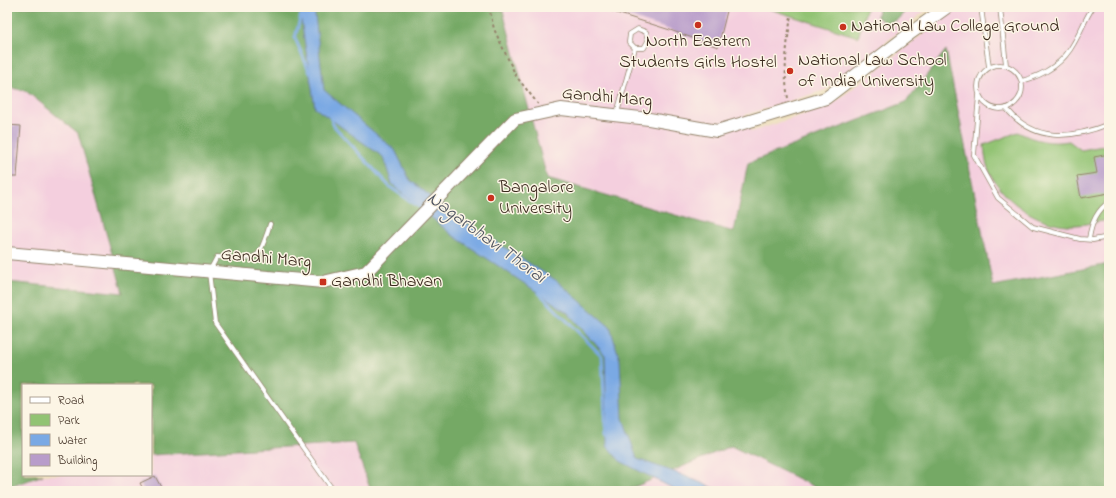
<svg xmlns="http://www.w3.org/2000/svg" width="1116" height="498" font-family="'Indie Flower',sans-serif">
  <rect width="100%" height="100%" fill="#fcf5e5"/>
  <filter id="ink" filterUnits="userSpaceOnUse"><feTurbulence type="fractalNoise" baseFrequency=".025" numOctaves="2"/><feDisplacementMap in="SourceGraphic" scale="8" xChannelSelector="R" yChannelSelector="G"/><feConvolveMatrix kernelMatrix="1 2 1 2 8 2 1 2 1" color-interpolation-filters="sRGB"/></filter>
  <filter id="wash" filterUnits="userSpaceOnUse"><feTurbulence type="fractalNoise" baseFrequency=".012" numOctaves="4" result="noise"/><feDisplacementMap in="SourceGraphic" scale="16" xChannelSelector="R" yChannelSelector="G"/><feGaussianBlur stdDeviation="0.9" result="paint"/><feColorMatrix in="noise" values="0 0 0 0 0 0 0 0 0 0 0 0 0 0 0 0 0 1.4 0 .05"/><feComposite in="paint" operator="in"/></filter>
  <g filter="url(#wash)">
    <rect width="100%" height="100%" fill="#ecddba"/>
    <!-- built -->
    <path fill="#f4cfde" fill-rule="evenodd" d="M7 7H930L825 90 745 115 751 132 830 106 958 7H1109V491H7ZM23 385H151V475H23Z"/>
    <!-- green -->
    <path fill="#92c373" stroke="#667648" d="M763 7H867L858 37Z
      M1018 132C1035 141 1051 144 1069 141L1081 150 1109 145V220C1095 222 1081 226 1067 225 1035 223 1000 199 988 168 985 161 985 153 984 145Z"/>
    <!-- forest -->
    <path fill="#75a965" stroke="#586a42" d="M7 7H502L547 178 734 232 748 163 906 102 946 50 993 286 1109 264V491H823L731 446 625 491H371L354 443 151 455V385H23V475H43L7 488V282L123 293 78 133 26 91 7 87Z
      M878 7H910L897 20 886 23 877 17Z"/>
    <!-- water -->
    <path fill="#7aa9e4" stroke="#5a6a81" d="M299 7H314L324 90 395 150 410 180 454 215 557 281 610 327 620 360 623 418 637 459 680 474 721 491H678L620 461 607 446 605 355 567 312 452 235 392 184 383 157 315 108Z"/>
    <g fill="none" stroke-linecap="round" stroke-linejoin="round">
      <!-- stream -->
      <path stroke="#7aa9e4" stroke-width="3" d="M301 15 295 38 310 73
        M330 117 334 126 390 187 422 209
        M539 293 602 356 606 434 608 436"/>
    </g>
    <g id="blocks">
      <!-- building -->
      <path fill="#b89cca" d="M604 7H728L718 47 670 30 604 9Z
        M7 125 21 126 17 177H7Z
        M1109 154V193L1081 198 1077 176 1097 173 1094 157Z
        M155 476 163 491H144L140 483Z"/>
    </g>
  </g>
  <g filter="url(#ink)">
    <use href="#blocks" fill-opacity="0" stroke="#94846c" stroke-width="1"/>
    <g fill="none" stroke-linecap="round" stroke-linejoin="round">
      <defs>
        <path id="lane" d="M981 7 989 67
          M1000 7 1006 65
          M638 29 646 32 648 41 644 48H635L629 42 630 34Z
          M978 87a22 22 0 1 1 44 0a22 22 0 1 1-44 0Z
          M1022 81C1044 75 1063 64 1074 43 1081 31 1085 19 1093 7
          M979 95 974 155 998 198 1033 227 1080 239 1093 240 1109 237
          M1006 108C1034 143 1071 139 1109 124
          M617 113 635 48
          M270 224C268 231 262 249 258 254 250 261 227 257 217 257L209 272 215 323 330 486 333 491
          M1089 239C1091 224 1096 211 1109 202"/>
        <path id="secondary" d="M7 253 323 282 366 272 515 119 561 109 649 119 717 131 826 98 912 32 947 7"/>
      </defs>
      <!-- lane casing -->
      <use href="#lane" stroke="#94846c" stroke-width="5.5"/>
      <!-- secondary casing -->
      <use href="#secondary" stroke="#94846c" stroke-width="14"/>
      <!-- path -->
      <path stroke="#94846c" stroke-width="2" stroke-dasharray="3 3" stroke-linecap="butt" d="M489 7 494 29 516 76 538 104
        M788 98C783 71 787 43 791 16"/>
      <!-- lane -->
      <use href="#lane" stroke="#fff" stroke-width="4"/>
      <!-- secondary -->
      <use href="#secondary" stroke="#fff" stroke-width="12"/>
    </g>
  </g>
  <!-- markers -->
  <g fill="#c8321e" stroke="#fcf5e5" stroke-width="1.5">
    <circle cx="698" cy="25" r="4"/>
    <circle cx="843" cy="27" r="4"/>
    <circle cx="790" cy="71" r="4"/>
    <circle cx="491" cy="198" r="4"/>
    <rect x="319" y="278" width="8" height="8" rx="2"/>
  </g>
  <g text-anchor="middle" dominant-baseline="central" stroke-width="3" stroke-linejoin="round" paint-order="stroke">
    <!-- poi labels -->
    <g font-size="18" fill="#3b2a1e" stroke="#fcf5e5" text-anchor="start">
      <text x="851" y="27">National Law College Ground</text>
      <text x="698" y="42" text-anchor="middle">North Eastern<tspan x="698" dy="21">Students Girls Hostel</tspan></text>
      <text x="798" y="61">National Law School<tspan x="798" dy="21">of India University</tspan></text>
      <text x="499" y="188">Bangalore<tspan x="499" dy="21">University</tspan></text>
      <text x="331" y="282">Gandhi Bhavan</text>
    </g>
    <!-- street labels -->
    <g font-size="18" fill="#3b2a1e" stroke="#fcf5e5">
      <text transform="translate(607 98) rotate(5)">Gandhi Marg</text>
      <text transform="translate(266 259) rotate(5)">Gandhi Marg</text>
    </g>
    <!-- water labels -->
    <g font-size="19" font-style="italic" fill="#515663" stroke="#fcf5e5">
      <text transform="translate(486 238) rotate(36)">Nagarbhavi Thorai</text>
    </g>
  </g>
  <!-- margin -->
  <rect width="1116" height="498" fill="none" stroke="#fcf5e5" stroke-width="24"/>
  <!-- legend -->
  <rect x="22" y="384" width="130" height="92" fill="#fcf5e5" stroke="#afa495"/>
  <rect x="30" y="397" width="20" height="6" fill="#ffffff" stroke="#afa495"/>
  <text x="58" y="404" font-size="12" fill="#3b2a1e">Road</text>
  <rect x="30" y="414" width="20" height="12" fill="#92c373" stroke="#afa495"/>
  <text x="58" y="424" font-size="12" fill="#3b2a1e">Park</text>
  <rect x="30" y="434" width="20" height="12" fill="#7aa9e4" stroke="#afa495"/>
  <text x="58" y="444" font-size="12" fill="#3b2a1e">Water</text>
  <rect x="30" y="454" width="20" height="12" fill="#b89cca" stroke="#afa495"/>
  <text x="58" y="464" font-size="12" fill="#3b2a1e">Building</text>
</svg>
